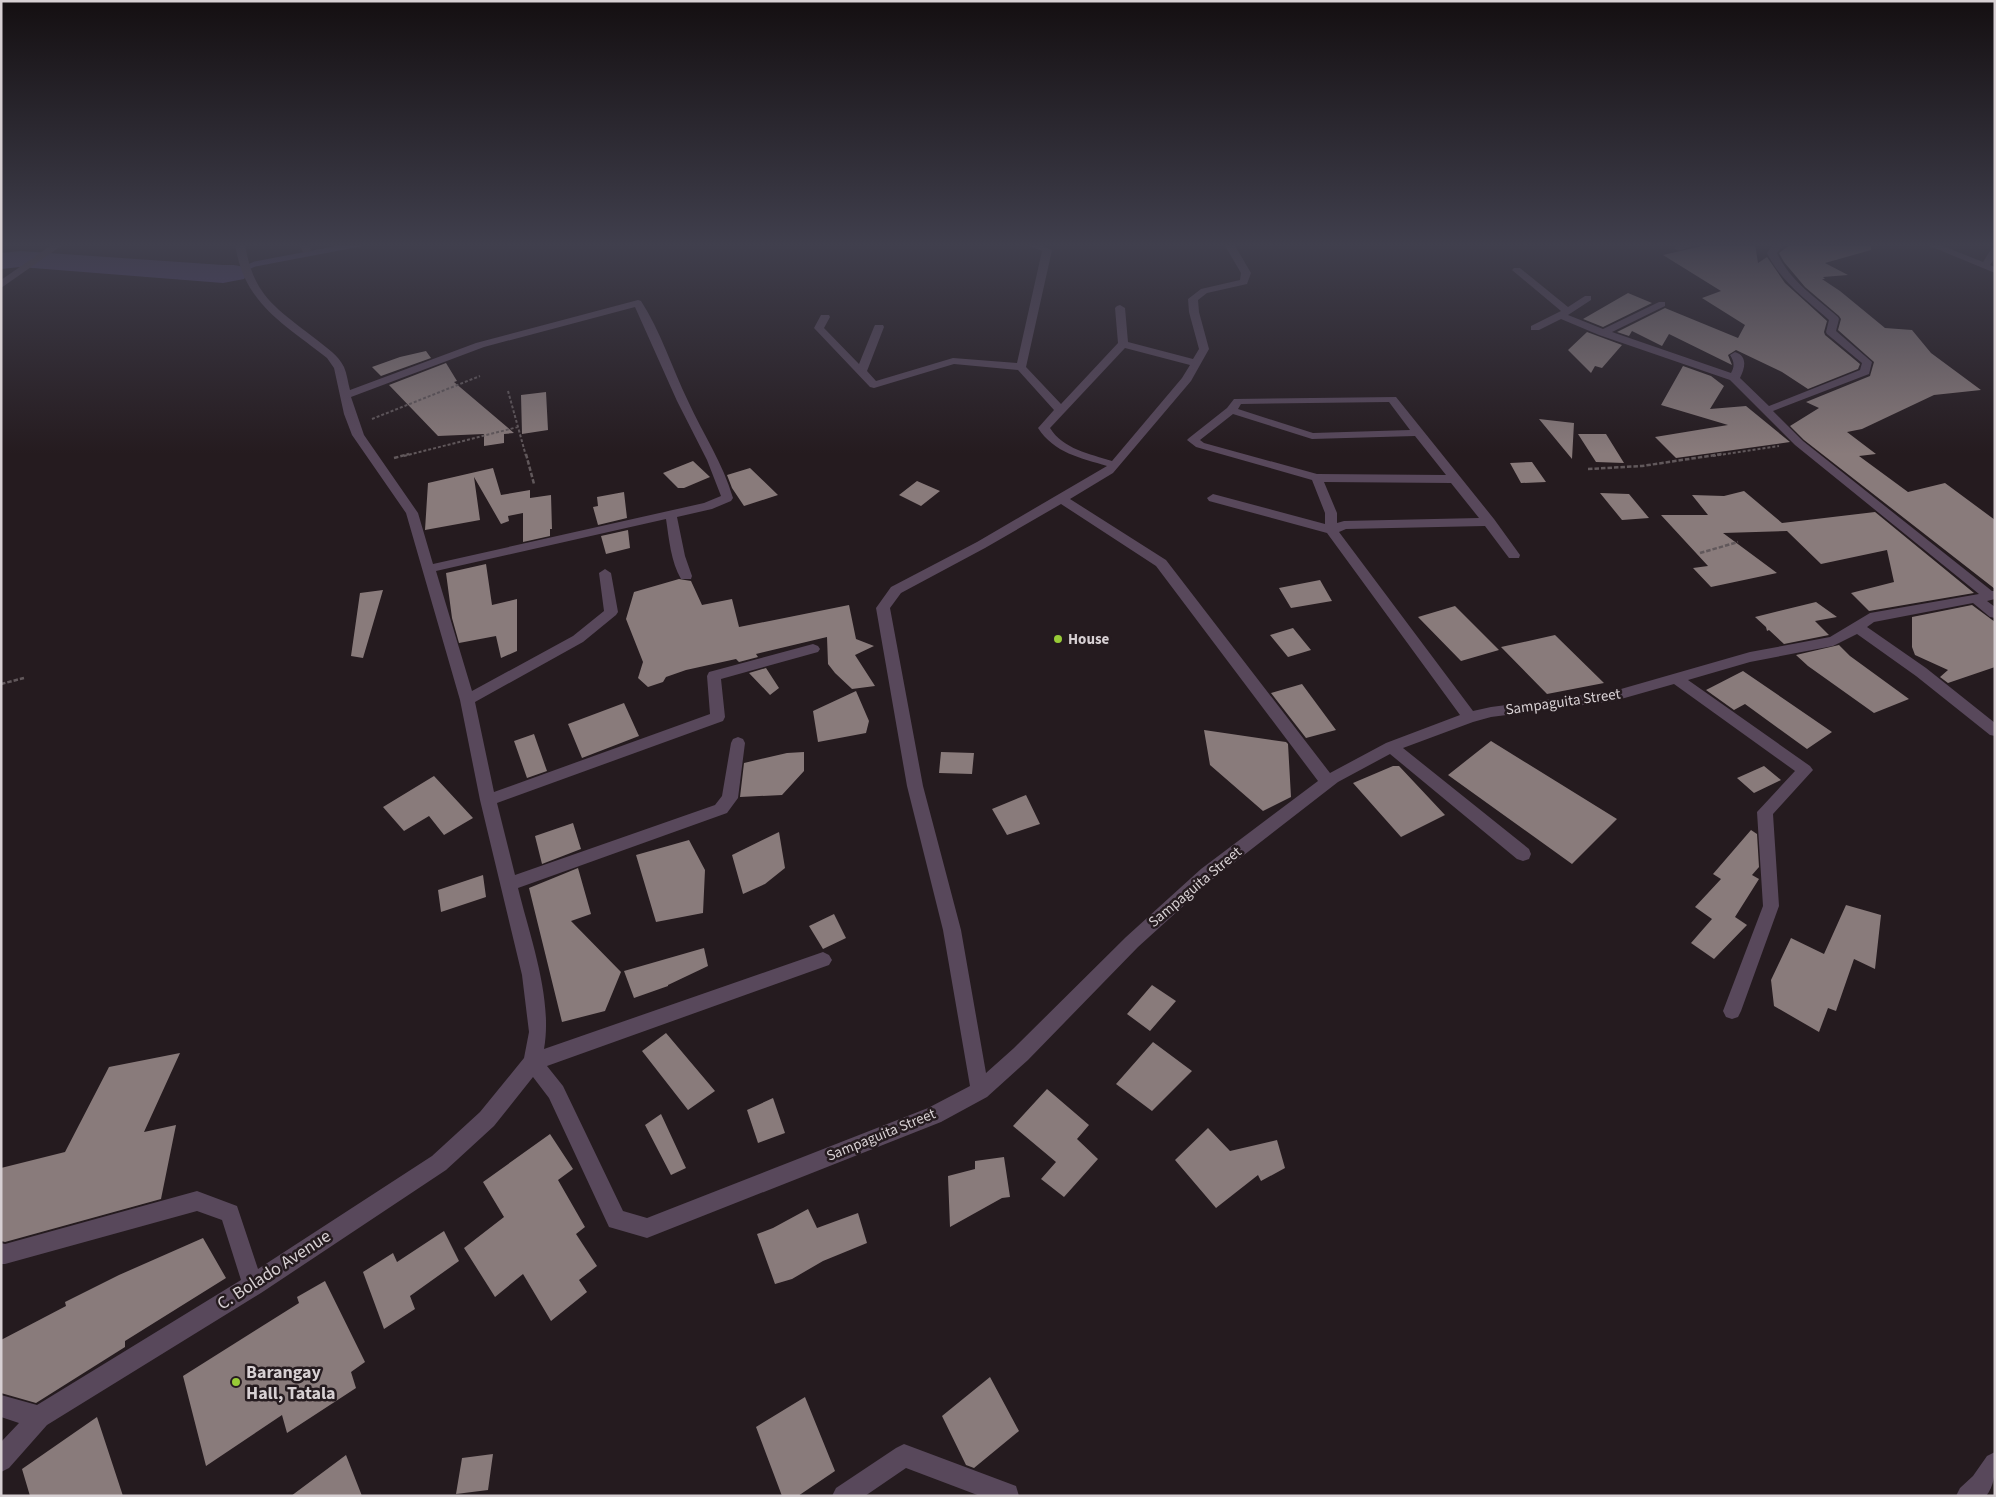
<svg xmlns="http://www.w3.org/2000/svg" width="1996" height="1497" font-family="'Source Sans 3',sans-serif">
  <rect width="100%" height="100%" fill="#251b1f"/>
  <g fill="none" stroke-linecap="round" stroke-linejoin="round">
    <!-- stream -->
    <path stroke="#544679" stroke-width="5" d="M234 273 255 264 360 244"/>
    <!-- river -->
    <path fill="#544679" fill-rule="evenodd" d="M20 251 223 265H234L244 267 248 273 244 279 223 283 20 267 1 269V253Z"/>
  </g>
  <!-- building -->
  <path fill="#897b7b" d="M1711 244H1755L1758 263 1767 257 1785 283 1827 321 1824 332 1825 335 1860 364 1858 369 1808 389 1782 372 1736 350 1728 355 1732 365 1669 334 1662 346 1632 331 1629 336 1617 332 1665 308 1738 338 1745 325 1702 298 1721 291 1663 255Z
    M1791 244H1871V250L1825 263 1848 275 1823 277 1825 279H1822L1840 291 1885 328 1912 330 1931 353 1981 390 1934 395 1862 429 1847 432 1876 454 1859 456 1908 492 1945 483 1995 520V589L1804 440 1790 426 1819 408 1806 402 1870 376 1874 362 1838 330 1841 319 1839 316 1805 287 1784 262 1779 253Z
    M1628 293 1652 303 1603 327 1583 319Z
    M1587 332 1622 345 1602 368 1595 366 1591 373 1568 350Z
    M426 351 431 358 381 376 372 367 400 357Z
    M446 363 457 381 454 382 514 433 504 434V443L484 446V434L438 436 389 385Z
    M1683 366 1711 376 1724 386 1710 409 1746 406 1790 442 1676 458 1655 437 1728 425 1661 405Z
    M546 392 548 430 522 434 521 395Z
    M1539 419 1574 423 1572 459Z
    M1578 434H1606L1624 463 1596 462Z
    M693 461 710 477 684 488H678L663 473Z
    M1532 462 1546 482 1521 483 1510 463Z
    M493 468 501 495 530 490V498L551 495 552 529H550V536L523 542V513L508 516 509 521 501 524 474 477 480 520 425 530 428 483Z
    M750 468 778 495 744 506 732 488 727 475Z
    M917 481 940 491 921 506 899 495Z
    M1744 491 1782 523 1875 512 1974 593 1869 611 1851 593 1894 582 1887 550 1821 564 1787 531 1723 533 1777 573 1711 587 1693 568 1708 566 1661 515H1708L1692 495 1724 496Z
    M624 492 627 518 598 525 593 507 598 506 597 497Z
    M1600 493 1629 494 1649 518 1622 520Z
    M628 530 630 548 606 554 601 536Z
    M486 564 492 605 517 599V651L501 658 496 636 459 643 452 618 446 573Z
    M679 579 691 581 702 605 732 599 739 627 849 605 856 639 874 646 855 655 875 686 852 689 835 673 828 664 827 637 756 654 758 657 739 662 736 659 686 670 666 677 663 682 648 687 638 678 643 662 626 619 634 592Z
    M1320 580 1332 601 1291 608 1279 588Z
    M383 590 363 658 351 656 360 593Z
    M1816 602 1837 617 1815 621 1829 635 1784 644 1769 630 1767 631 1766 627 1755 617Z
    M1972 605 1995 622V667L1948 683 1940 677 1948 670 1915 655 1912 647V617Z
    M1455 606 1499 650 1461 661 1418 617Z
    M1293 628 1311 650 1288 657 1270 635Z
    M1555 635 1604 683 1547 694 1501 647Z
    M1839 645 1850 656 1909 699 1874 713 1808 666 1796 655Z
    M766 668 779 688 770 695 749 673Z
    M1743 671 1832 732 1807 749 1745 704 1734 710 1706 690Z
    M1302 684 1336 730 1306 738 1271 693Z
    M856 691 869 721 866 733 818 742 813 711Z
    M624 703 639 736 582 758 568 724Z
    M1204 730 1286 742 1288 744 1291 797 1263 811 1210 765Z
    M534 734 547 771 527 778 514 741Z
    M1491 741 1617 819 1572 864 1448 775Z
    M804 752V771L782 795 740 797 744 763 787 753Z
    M941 752 974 753 972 774 939 773Z
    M1393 766H1399L1445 815 1401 837 1353 783Z
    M1764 766 1781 780 1754 793 1737 778Z
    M434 776 473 818 444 835 429 816 404 831 383 807Z
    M1026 795 1040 824 1007 835 992 809Z
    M573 823 581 849 542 864 535 836Z
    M1751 830 1757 834 1759 867 1752 875 1759 879 1735 917 1747 925 1714 959 1691 943 1712 919 1695 907 1721 879 1713 874Z
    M779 832 785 868 765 884 743 894 732 855Z
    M689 840 705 870 703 913 656 922 636 855Z
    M578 868 591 914 571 921 621 972 605 1011 562 1022 529 888Z
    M483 875 486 897 441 912 438 890Z
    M1846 905 1881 915 1875 969 1854 959 1836 1011 1828 1008 1819 1032 1774 1006 1771 980 1791 938 1824 954Z
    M834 914 846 938 823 949 809 926Z
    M704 948 708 966 668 985V986L634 998 624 971Z
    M1152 985 1176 1001 1150 1031 1127 1014Z
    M666 1033 715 1091 688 1110 642 1051Z
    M1153 1042 1192 1071 1152 1111 1116 1084Z
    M180 1053 144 1132 176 1125 161 1199 5 1242 1 1241V1168L65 1152 109 1067Z
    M1047 1089 1089 1125 1077 1139 1098 1159 1064 1197 1041 1179 1056 1162 1013 1126Z
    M773 1098 785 1133 758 1143 747 1110Z
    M661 1114 686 1168 671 1175 645 1125Z
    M1208 1128 1230 1151 1277 1140 1285 1168 1261 1181 1258 1175 1216 1208 1175 1160Z
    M550 1134 573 1169 558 1180 585 1227 576 1234 597 1266 579 1280 587 1292 551 1321 523 1274 495 1297 464 1248 504 1217 483 1182Z
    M1004 1157 1010 1197 1002 1198 950 1227 948 1176 975 1169V1161Z
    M808 1209 817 1228 858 1213 867 1243 823 1261 792 1279 775 1284 757 1234 773 1228Z
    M444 1231 459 1261 410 1296 415 1309 384 1329 363 1272 393 1253 397 1262Z
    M203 1238 226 1278 125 1341V1347L36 1403 1 1393V1340L66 1306 65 1302 119 1275Z
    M325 1281 365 1362 351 1372 356 1388 287 1433 282 1415 206 1466 183 1376 299 1303 297 1297Z
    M990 1377 1019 1431 974 1468 966 1465 942 1416Z
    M805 1397 835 1471 798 1496H782L756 1427Z
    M97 1417 123 1496H30L22 1469Z
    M493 1454 488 1490 456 1494 462 1458Z
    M346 1455 362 1496H291Z"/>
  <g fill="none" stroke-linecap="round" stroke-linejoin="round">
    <!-- path-far1 -->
    <path stroke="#61585b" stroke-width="2" stroke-dasharray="3 2" stroke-linecap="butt" d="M508 391 526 456
      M372 419 480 376
      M404 456 518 427
      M1713 456 1779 446"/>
    <!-- path -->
    <path stroke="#61585b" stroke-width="2.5" stroke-dasharray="4.5 2" stroke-linecap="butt" d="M526 454 534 484
      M394 458 409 454
      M1588 469 1642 466 1722 454
      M1700 553 1738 542
      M1 684 24 678"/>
    <!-- minor -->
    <path fill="#58485b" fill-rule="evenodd" d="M53 244H64L1 288V280Z
      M235 244H245C253 297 278 309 317 340 327 348 338 355 344 367 347 374 348 383 350 390L476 343 638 300 641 301C661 332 672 368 688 401 703 434 723 463 733 498L731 501 712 509 677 517 685 556 692 576 691 579H681C671 562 669 539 666 519L436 571 472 691 573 636 604 611 599 573 605 569 611 573 618 612 616 615 583 642 475 702 494 792 710 714 707 676 709 672 813 644 818 646 820 649 818 652 721 679 725 717 723 721 497 803 515 875 715 805 722 796 731 743 733 739 738 737 743 739 745 743 738 798 727 813 518 888C530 937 553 999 544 1049L823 952 829 955 832 960 829 965 547 1066 563 1086 623 1211 647 1218 928 1108 970 1086 943 930 907 786 876 608 891 587 977 542 1107 466C1081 458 1054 453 1038 428L1054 410 1018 370 954 364 874 388 870 387 814 328 821 315H829L830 317 824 328 859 364 874 327 875 325H883L884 327 867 371 876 381 953 358 1017 363 1042 251 1024 244H1038L1052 250 1026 367 1061 404 1118 343 1115 308 1117 306 1120 305 1125 308 1128 342 1193 359 1199 349 1189 312 1188 299 1201 289 1240 280 1241 273 1224 244H1234L1251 273 1247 284 1207 293 1198 300 1199 312 1209 349 1191 381 1113 473 1070 499 1166 560 1330 773 1386 743 1460 715 1327 533 1209 501 1207 498 1213 494 1325 524V513L1312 480 1196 447 1187 440 1189 438 1227 408 1234 399 1396 397 1494 519 1520 555 1519 558H1509L1485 526 1346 529 1339 532 1473 711 1491 707 1614 691 1750 652 1830 637 1870 613 1979 594 1795 445 1730 380 1599 335 1561 319 1539 330H1531V326L1561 311 1512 270 1514 268H1520L1568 307 1585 296H1591V300L1568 315 1603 329 1659 302H1665V306L1612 332 1731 373C1735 366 1734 361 1730 355L1735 352C1748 356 1745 368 1740 378L1769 406 1860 370 1862 363 1827 334 1826 332 1829 320C1806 299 1781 282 1767 253L1774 244H1784L1777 253C1790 281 1815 297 1838 317L1839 319 1836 331 1872 362 1869 374 1773 411 1803 441 1992 591H1995V599L1987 601 1995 607V618L1990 617 1973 603 1874 622 1867 627 1926 668 1995 723V736L1990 735 1916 676 1857 634 1833 646 1750 662 1688 680 1810 766 1813 770 1773 814 1779 906 1741 1011 1738 1017 1732 1019 1726 1017 1723 1011 1763 906 1757 812 1795 771 1674 684 1614 701 1491 717 1473 722 1403 748 1529 849 1531 854 1529 859 1523 861 1517 859 1390 754 1338 782 1213 879 1138 947 1028 1060 987 1097 941 1122 647 1238 609 1227 549 1098 533 1077 494 1126 446 1170 261 1293 47 1425 9 1468 1 1472V1442L19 1423 1 1417V1395L37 1405 241 1280 222 1220 197 1211 5 1264H1V1243L5 1244 197 1191 237 1206 258 1269 432 1156 480 1112 524 1058 529 1032 522 975 480 800 460 700 406 513 352 435 344 414 334 368 327 358C283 323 244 304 235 244ZM635 307 677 401 707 460 721 496 704 503 433 564 418 513 364 435 351 397 484 347ZM1125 348 1190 365 1182 378 1112 461C1090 454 1063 449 1050 428ZM1389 402 1410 430 1313 433 1238 409 1241 404ZM1233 414 1312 439 1415 436 1446 475 1317 474 1204 443 1200 440ZM1324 482 1451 483 1479 518 1344 521 1337 523V513ZM1061 504 1156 566 1318 781 1201 869 1126 937 1014 1048 986 1073 961 930 923 786 890 608 901 593 985 548Z
      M299 244H309L311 250 309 252H303Z
      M1682 244H1697L1679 251 1674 248Z
      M1925 244H1938L1983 262 1992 248 1995 247V258L1990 265 1995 267V273Z
      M904 1444 1016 1486 1019 1496H980L906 1468 865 1496H832L836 1488 896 1448Z
      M1995 1452C1995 1468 1996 1484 1986 1496H1956L1960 1488 1973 1476 1987 1456Z"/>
  </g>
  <!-- sky -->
  <linearGradient id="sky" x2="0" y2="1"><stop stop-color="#140f11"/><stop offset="0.54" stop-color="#403f4d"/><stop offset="1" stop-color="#403f4d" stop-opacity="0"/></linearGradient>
  <rect width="1996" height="454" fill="url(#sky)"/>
  <!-- markers -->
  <g fill="#98cb37" stroke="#251b1f" stroke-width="2">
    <circle cx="1058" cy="639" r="5"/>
    <circle cx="236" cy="1382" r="5"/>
  </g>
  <g text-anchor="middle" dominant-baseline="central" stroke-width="5" stroke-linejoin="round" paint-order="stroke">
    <!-- poi labels -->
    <g font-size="15" font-weight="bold" fill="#d7d0d3" stroke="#251b1f" text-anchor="start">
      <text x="1068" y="639">House</text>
    </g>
    <!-- street labels -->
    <g font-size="15" fill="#d7d0d3" stroke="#251b1f">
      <text transform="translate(1563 702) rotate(-8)">Sampaguita Street</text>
      <text transform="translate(1195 887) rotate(-40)">Sampaguita Street</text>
      <text transform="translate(881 1135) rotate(-22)">Sampaguita Street</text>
    </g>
    <!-- near-street labels -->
    <g font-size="18" fill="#d7d0d3" stroke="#251b1f">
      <text transform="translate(274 1270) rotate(-33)">C. Bolado Avenue</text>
    </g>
    <!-- near-poi labels -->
    <g font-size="18" font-weight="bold" fill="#d7d0d3" stroke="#251b1f" text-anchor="start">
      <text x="246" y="1372">Barangay<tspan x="246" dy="21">Hall, Tatala</tspan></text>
    </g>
  </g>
  <!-- border -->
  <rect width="1996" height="1497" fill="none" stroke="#d7d0d3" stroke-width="5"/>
</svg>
